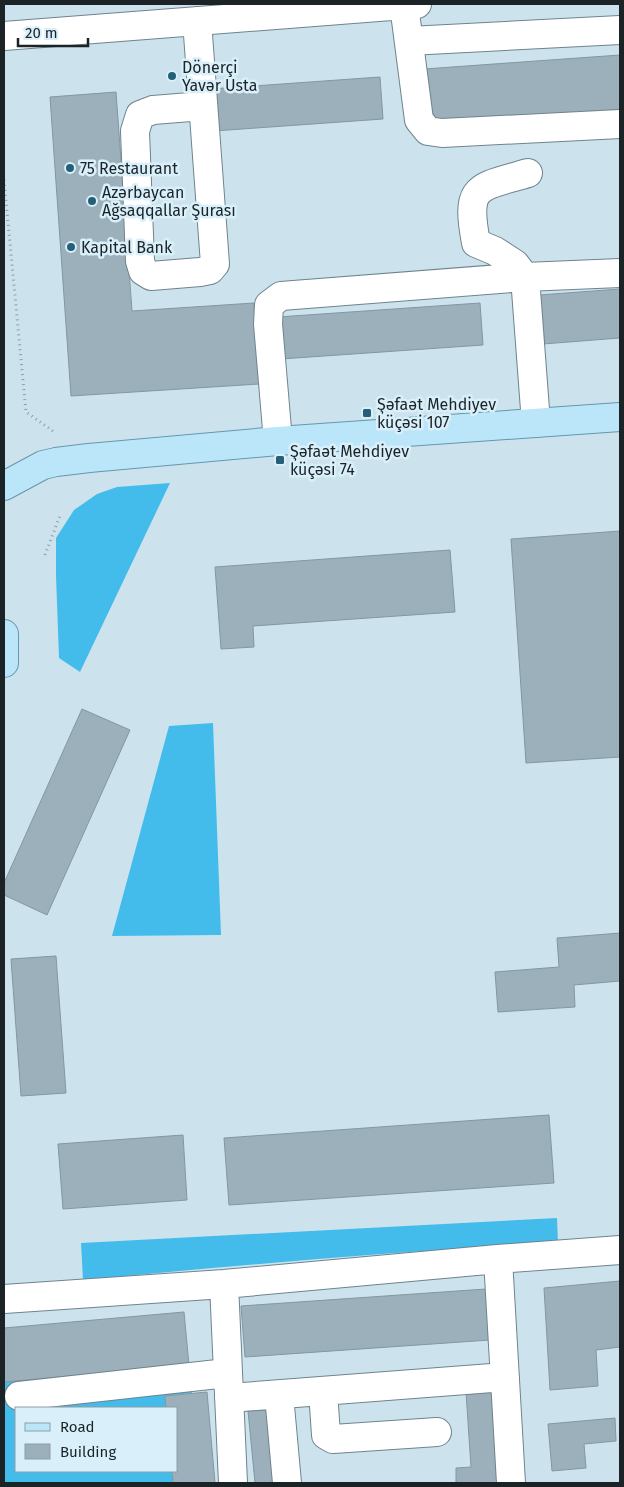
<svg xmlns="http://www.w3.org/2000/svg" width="624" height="1487" font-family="'Fira Sans',sans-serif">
  <rect width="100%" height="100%" fill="#cce3ee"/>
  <!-- forest -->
  <path fill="#44bceb" d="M170 483 80 672 59 658 56 576V538L74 510 97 494 117 487Z
    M213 723 221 935 112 936 169 726Z
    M557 1218 558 1243C399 1251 241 1265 83 1280L81 1243Z
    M189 1365 192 1393 165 1396 166 1408H16V1471H172L173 1483H4V1382Z"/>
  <!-- building -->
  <path fill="#9bb0bb" stroke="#8297a1" d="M620 55V110L428 123 424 69Z
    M380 77 383 119 214 131 211 89Z
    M116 92 132 311 254 303 259 384 71 396 50 97Z
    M620 289V338L543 344 539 295Z
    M480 303 483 345 281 359 278 317Z
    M620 531V757L526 763 511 539Z
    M450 550 455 612 253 626 254 647 221 649 215 567Z
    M82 709 130 730 47 915 4 895V883Z
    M620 933V981L574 985 575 1007 498 1012 495 972 559 967 557 938Z
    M56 956 66 1093 21 1096 11 959Z
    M549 1115 554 1183 229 1205 224 1138Z
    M183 1135 187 1200 63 1209 58 1144Z
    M620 1281V1347L596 1350 598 1386 550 1390 544 1288Z
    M486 1289 490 1340 245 1357 241 1306Z
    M184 1312 189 1365 4 1382V1328Z
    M492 1390 497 1483H456V1468L471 1467 466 1392Z
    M207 1392 215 1483H173L172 1471H176V1408H166L165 1396Z
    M268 1410 275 1483H255L248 1411Z
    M615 1418 616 1441 584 1444 586 1468 552 1471 548 1424Z"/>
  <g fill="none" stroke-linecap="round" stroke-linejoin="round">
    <defs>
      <path id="minor" d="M404 5 419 120 428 131 442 133 620 124
        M197 21 215 264 210 270 200 272 151 276 143 271 140 261 135 131 140 115 153 110 203 106
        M4 36 417 4
        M409 41 620 30
        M528 173C477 188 465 184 476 243L495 251 515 264 525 277 536 423
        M278 441 268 324 269 305 281 296 525 277 620 273
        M498 1259 511 1483
        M224 1284 233 1483
        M4 1299 224 1284 498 1259 620 1250
        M323 1391 326 1435 333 1439 437 1432
        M279 1395 287 1483
        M19 1396 227 1373
        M229 1398 505 1377"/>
      <path id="major" d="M4 486 43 465 56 462 89 458 278 441 620 417
        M4 634V663"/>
    </defs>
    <!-- minor casing -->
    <use href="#minor" stroke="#6f838d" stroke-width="30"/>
    <!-- major casing -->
    <use href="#major" stroke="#6597ad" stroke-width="30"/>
    <!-- path -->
    <path stroke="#8b9da5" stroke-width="3" stroke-dasharray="1 4" stroke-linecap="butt" d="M4 180 26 412 53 431
      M45 555 61 513"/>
    <!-- minor -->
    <use href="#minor" stroke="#fff" stroke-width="28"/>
    <!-- major -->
    <use href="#major" stroke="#bbe6f9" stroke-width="28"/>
  </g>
  <!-- markers -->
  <g fill="#256078" stroke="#d9f0fb" stroke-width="2">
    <circle cx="172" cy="76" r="5"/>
    <circle cx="70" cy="168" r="5"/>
    <circle cx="92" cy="201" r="5"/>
    <circle cx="71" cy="247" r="5"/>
    <rect x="362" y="408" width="10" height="10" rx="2.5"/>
    <rect x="275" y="455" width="10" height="10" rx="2.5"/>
  </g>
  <g text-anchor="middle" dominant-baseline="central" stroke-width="5" stroke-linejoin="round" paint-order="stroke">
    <!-- poi labels -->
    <g font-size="16" fill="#1b2327" stroke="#d9f0fb" text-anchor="start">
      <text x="182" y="67">Dönerçi<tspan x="182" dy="18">Yavər Usta</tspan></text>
      <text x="80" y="168">75 Restaurant</text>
      <text x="102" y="192">Azərbaycan<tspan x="102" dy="18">Ağsaqqallar Şurası</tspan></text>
      <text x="81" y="247">Kapital Bank</text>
      <text x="377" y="404">Şəfaət Mehdiyev<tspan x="377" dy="18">küçəsi 107</tspan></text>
      <text x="290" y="451">Şəfaət Mehdiyev<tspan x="290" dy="18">küçəsi 74</tspan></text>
    </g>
  </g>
  <!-- border -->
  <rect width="624" height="1487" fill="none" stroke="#1b2327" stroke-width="10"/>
  <!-- legend -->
  <rect x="15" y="1407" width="162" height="65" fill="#d9f0fb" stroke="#8d9ea6"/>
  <rect x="25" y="1423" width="25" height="8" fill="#bbe6f9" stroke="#8d9ea6"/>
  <text x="60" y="1432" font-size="15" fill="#1b2327">Road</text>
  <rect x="25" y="1444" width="25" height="15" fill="#9bb0bb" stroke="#8d9ea6"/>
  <text x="60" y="1457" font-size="15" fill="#1b2327">Building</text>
  <!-- scale -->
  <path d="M18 38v8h70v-8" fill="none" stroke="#1b2327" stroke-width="2.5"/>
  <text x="25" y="38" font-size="15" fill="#1b2327" stroke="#d9f0fb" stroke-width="4" paint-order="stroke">20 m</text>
</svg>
